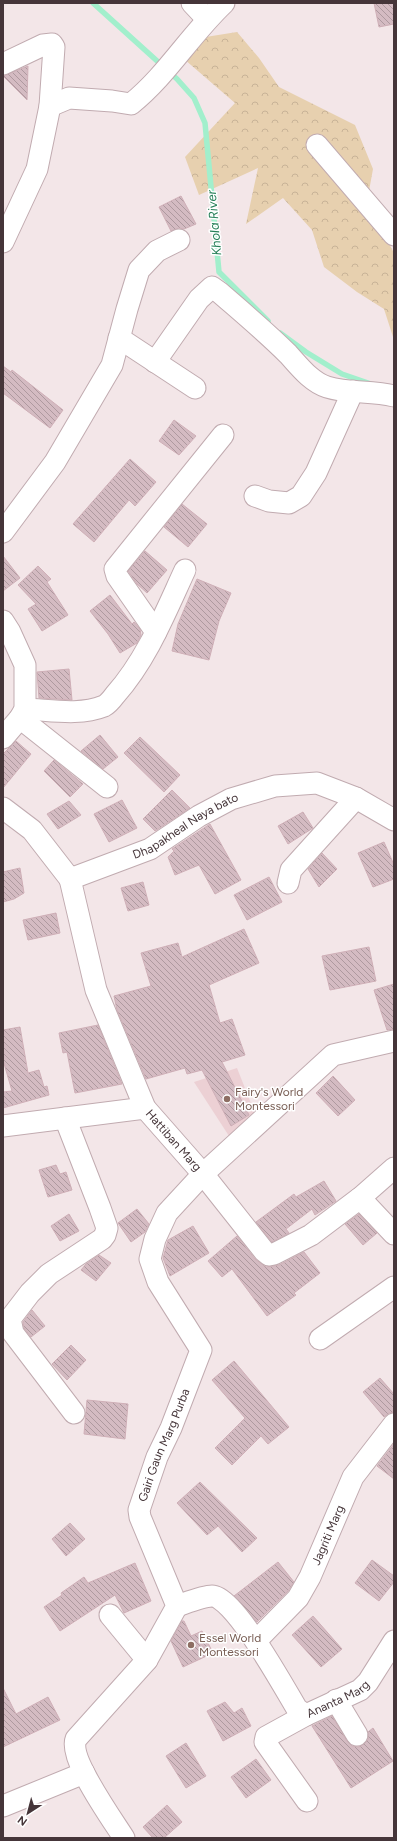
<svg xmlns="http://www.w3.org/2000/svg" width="397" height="1841" font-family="Figtree,sans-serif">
  <defs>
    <pattern id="forest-crowns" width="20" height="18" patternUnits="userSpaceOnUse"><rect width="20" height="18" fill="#e7d0af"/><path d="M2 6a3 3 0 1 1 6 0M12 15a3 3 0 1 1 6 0" fill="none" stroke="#c8b397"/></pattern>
    <pattern id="building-back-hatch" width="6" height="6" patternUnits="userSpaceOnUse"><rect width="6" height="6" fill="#d4bbc2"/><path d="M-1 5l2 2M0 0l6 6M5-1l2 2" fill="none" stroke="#ae999f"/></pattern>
  </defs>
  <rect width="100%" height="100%" fill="#f3e6e8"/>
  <!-- education -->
  <path fill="#ecd0d4" d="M237 1068 256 1116 229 1136 194 1082Z"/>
  <!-- forest -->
  <path fill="url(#forest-crowns)" d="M237 32 259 58 279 87 355 125 373 169 367 202 394 253V340L384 309 357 292 324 267 312 230 283 198 246 224 258 168 199 195 185 157 235 103 184 59 193 39Z"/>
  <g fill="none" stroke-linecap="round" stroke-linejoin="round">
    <!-- stream -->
    <path stroke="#a2efcc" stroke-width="5.5" d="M93 3 177 79 194 98 205 123 219 272 268 321
      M280 333 306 352 342 374 371 384"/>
  </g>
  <!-- building -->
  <path fill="url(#building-back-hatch)" stroke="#cfafb7" d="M374 3H394V24L379 27Z
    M28 66 27 100 3 76Z
    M181 196 196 224 184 229 179 228 171 231 159 207Z
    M3 366 11 372 12 370 63 410 50 428 3 393Z
    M174 420 196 436 179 455 159 441Z
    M130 459 156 482 135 506 129 500 94 542 73 524Z
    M182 504 207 524 188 547 164 527Z
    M145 551 167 570 147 593 137 584 128 571Z
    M3 556 20 578 3 591Z
    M38 566 51 579 47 582 68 615 42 631 28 609 36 604 18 585Z
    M197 579 231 593 219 621 209 660 172 651 178 624Z
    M110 595 132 624 134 622 140 629 141 635 137 643 120 653 108 634 90 611Z
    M69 669 72 700 39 698 37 672Z
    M100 735 118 757 103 769 81 751Z
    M140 737 180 775 164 792 124 753Z
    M16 741 31 754 3 788V754Z
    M54 760 83 784 70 797 44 771Z
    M172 790 190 808 155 831 143 819Z
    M122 800 137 828 109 842 94 814Z
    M69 801 81 815 58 829 47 814Z
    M303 812 313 828 288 844 278 826Z
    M210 824 241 880 215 894 199 865 175 875 168 857 174 851 172 849Z
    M384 842 394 865V879L373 887 358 853Z
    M322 853 337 869 319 887 308 869Z
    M20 868 24 893 14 899 3 902V872Z
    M269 877 282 902 247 920 234 895Z
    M143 882 149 905 128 911 121 888Z
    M56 913 60 933 28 940 23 920Z
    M244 929 259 963 209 985 220 1023 232 1019 245 1055 222 1062 249 1115 231 1126 202 1070 187 1074 185 1068 146 1079 117 1010 114 996 151 986 141 953 178 943 182 957Z
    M369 947 376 981 330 990 322 956Z
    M394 984V1029L387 1030 374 990Z
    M98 1025 122 1084 75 1093 67 1052 63 1053 59 1033Z
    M20 1027 28 1073 39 1070 44 1087 47 1086 49 1095 3 1108V1092L12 1091 3 1060V1030Z
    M333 1076 355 1100 338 1116 316 1093Z
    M56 1165 60 1174 66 1172 72 1190 48 1197 39 1170Z
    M324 1181 336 1201 315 1215 312 1209 286 1229 289 1233 272 1242 256 1222 294 1194 296 1197Z
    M137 1209 149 1224 145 1232 131 1242 118 1223Z
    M69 1214 79 1231 60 1241 51 1226Z
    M359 1214 377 1233 363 1245 345 1224Z
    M193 1226 209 1253 170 1276 163 1258 168 1240Z
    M237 1236 255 1259 266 1267 279 1265 304 1252 320 1273 294 1293 296 1295 267 1316 232 1269 222 1277 208 1261Z
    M99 1255 111 1263 96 1281 81 1270 86 1264Z
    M32 1310 45 1326 31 1337 24 1328 23 1322Z
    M71 1345 86 1360 67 1380 52 1364Z
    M234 1361 289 1427 268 1444 261 1436 232 1465 215 1448 245 1418 212 1380Z
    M380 1378 394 1394V1412L389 1413 384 1417 363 1392Z
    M87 1400 128 1404 125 1439 84 1434Z
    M394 1444V1479L377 1466Z
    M200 1482 257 1538 242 1552 218 1526 207 1535 177 1503Z
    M70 1523 85 1539 66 1556 52 1539Z
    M372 1560 394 1576V1582L379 1601 355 1583Z
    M278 1562 294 1582 288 1591 257 1622 234 1596Z
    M135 1563 151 1601 124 1613 115 1595 60 1631 44 1607 62 1595 61 1593 84 1577 88 1583Z
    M313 1616 342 1649 321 1667 292 1635Z
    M182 1621H184L191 1636 202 1631 213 1653 183 1667 171 1641Z
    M3 1688 16 1714 48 1697 60 1720 3 1747Z
    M225 1702 234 1713 242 1708 251 1726 223 1741 207 1711Z
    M332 1716 347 1741 352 1746 358 1747 363 1745 368 1740V1732L373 1728 393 1761 351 1788 312 1726Z
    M186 1743 206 1776 186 1788 166 1756Z
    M256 1759 271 1780 246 1798 231 1777Z
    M167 1805 182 1822 164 1838H153L143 1827Z"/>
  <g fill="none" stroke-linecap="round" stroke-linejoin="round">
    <defs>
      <g id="street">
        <path d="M192 3 207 19"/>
        <path d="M3 64 43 45 52 44 54 47 50 106 37 169 3 242"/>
        <path d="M50 106 69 98 112 101 131 104C167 75 190 35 224 3"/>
        <path d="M317 145 394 235"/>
        <path d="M119 338 195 388"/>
        <path d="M155 362 199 299 212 287 219 292C242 312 266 332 288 354 299 366 311 382 327 387 349 394 372 390 394 396"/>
        <path d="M255 496 269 501 289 503 301 496 316 473 353 391"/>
        <path d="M3 532 55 462 112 365 127 309 139 270 157 251 179 240"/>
        <path d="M3 621 10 632 25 665V709L20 718 3 738"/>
        <path d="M156 632 117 576 115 569 223 435"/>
        <path d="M25 709C51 710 79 716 104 706 108 704 112 699 115 695 147 659 165 613 185 570"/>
        <path d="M20 718 107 787"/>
        <path id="s1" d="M3 808 32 830 70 879 150 849 199 816 231 799 275 786 317 783 356 798 394 820"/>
        <path id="s2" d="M70 879 96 990 145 1108 203 1174 264 1251 269 1255 274 1254 311 1235 360 1198 394 1168"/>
        <path d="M288 883 291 870 356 798"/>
        <path d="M65 1118 100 1208 107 1228 105 1235 102 1239 49 1274 30 1293 10 1319 13 1333 74 1413"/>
        <path d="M3 1126 145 1108"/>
        <path d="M360 1198 394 1234"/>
        <path d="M320 1339 394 1287"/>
        <path d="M177 1606C186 1603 203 1596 212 1596 234 1596 285 1689 297 1709L306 1715"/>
        <path d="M110 1615 147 1660"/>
        <path id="s3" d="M256 1641 298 1598 310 1577 353 1477 394 1424"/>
        <path d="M336 1700 357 1735"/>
        <path id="s4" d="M307 1801 265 1742 266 1737 306 1715 360 1690 368 1682 394 1641"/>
        <path d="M3 1806 84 1773"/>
        <path id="s5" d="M124 1838C112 1819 68 1758 76 1739L147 1660 177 1606 140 1517 139 1510 157 1457 171 1428 201 1350 158 1282 150 1259 155 1239 167 1213 203 1174 333 1055 394 1041"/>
      </g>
    </defs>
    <!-- street casing -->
    <use href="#street" stroke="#c1abb0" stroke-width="23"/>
    <!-- street -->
    <use href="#street" stroke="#fff" stroke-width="21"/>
  </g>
  <!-- markers -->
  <g fill="#8d6e63" stroke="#fff" stroke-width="1.5">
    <circle cx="227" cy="1099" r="4"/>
    <circle cx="191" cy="1645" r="4"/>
  </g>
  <g text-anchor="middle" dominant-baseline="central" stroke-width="3" stroke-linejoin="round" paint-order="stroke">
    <!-- street labels -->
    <g font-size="12" fill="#453539" stroke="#fff">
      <text stroke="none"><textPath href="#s1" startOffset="226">Dhapakheal Naya bato</textPath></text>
      <text stroke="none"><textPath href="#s2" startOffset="285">Hattiban Marg</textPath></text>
      <text stroke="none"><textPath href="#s5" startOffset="453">Gairi Gaun Marg Purba</textPath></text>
      <text stroke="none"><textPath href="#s3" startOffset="130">Jagriti Marg</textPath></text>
      <text stroke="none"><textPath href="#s4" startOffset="159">Ananta Marg</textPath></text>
    </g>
    <!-- education labels -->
    <g font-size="12" fill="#785e54" stroke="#fff" text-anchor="start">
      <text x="235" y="1092">Fairy's World<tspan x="235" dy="14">Montessori</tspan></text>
      <text x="199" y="1638">Essel World<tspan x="199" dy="14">Montessori</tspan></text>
    </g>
    <!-- water labels -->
    <g font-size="13" font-style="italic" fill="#278059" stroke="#fff">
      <text transform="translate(214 223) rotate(-95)">Khola River</text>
    </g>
  </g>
  <!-- border -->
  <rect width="397" height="1841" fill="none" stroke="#453539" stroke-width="8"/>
  <!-- north arrow -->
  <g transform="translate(28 1813) rotate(216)" stroke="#ffffff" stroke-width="3" paint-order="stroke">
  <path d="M0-3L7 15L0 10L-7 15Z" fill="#453539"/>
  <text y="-6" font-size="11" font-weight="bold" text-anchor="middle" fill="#453539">N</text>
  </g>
</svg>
